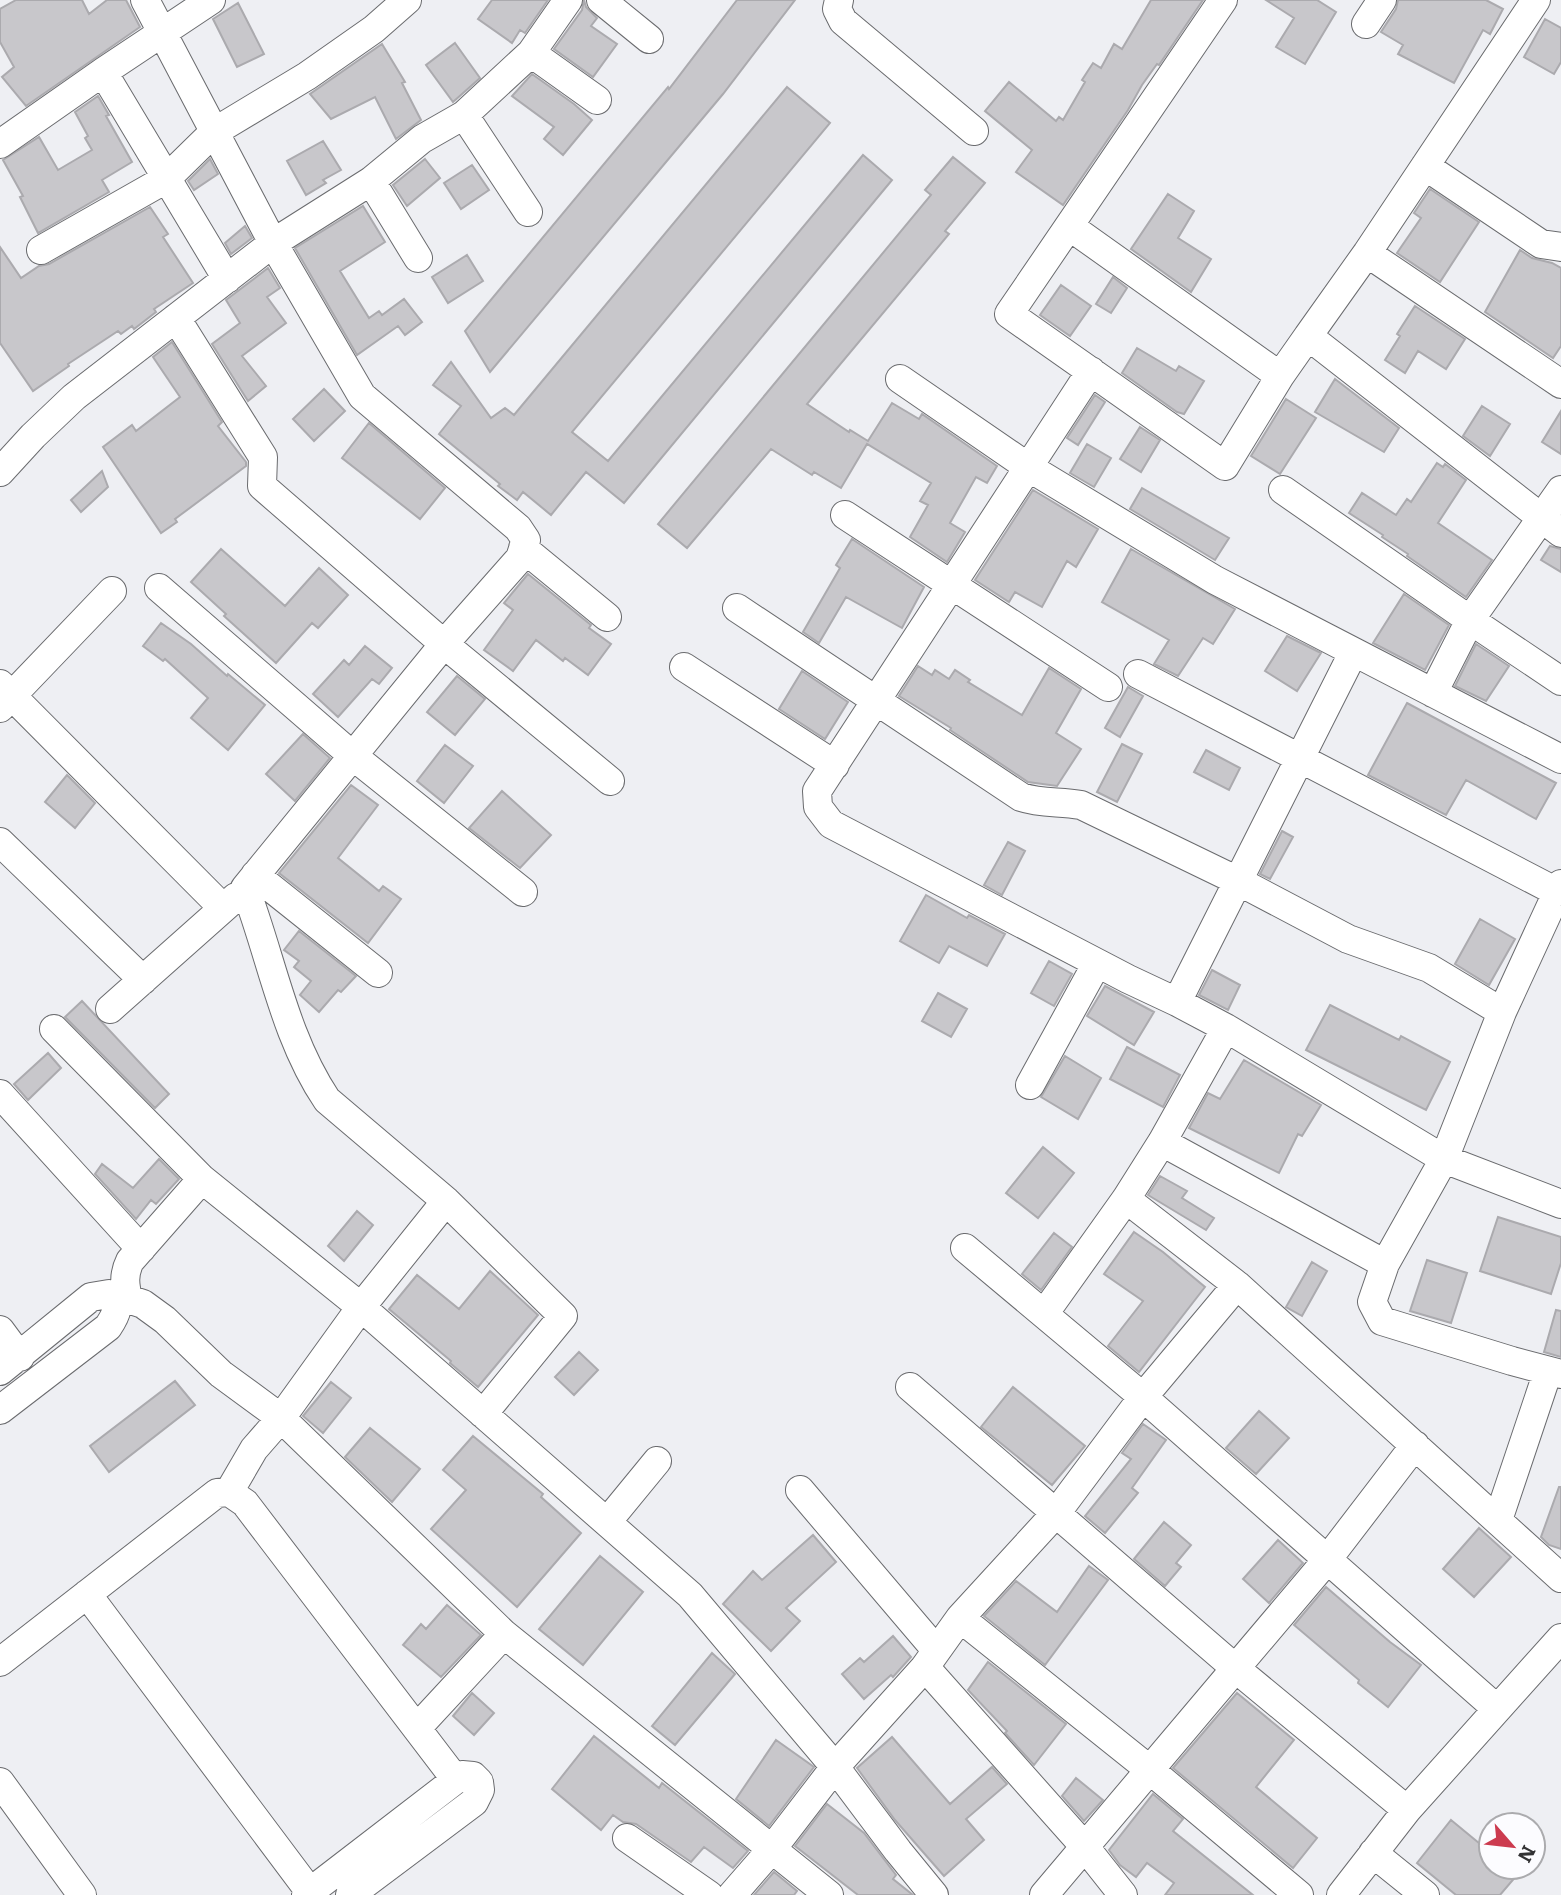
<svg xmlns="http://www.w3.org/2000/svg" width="1561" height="1895" font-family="Literata,serif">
  <rect width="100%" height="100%" fill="#eeeff3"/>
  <!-- building -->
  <path fill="#c8c7cb" stroke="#abaaae" stroke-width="2" d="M16 0H82L89 14 107 0H126L140 27 26 106 2 77 14 67 0 42V9Z
    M492 0H548L525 33 520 30 512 43 478 19Z
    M584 0 586 7 597 18 591 26 617 44 593 77 554 49 582 10Z
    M737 0H795L723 94 490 372 465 331 668 87 669 89Z
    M1151 0H1203L1159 65 1157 64 1142 85 1128 110 1063 205 1016 172 1032 150 985 111 1009 82 1056 121 1059 117 1063 120 1085 82 1082 80 1093 63 1101 68 1114 44 1122 49Z
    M1266 0H1317L1336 12 1305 64 1276 47 1294 18Z
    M1398 0H1486L1503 9 1490 34 1483 30 1454 83 1398 54 1403 45 1381 32 1396 9Z
    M238 3 264 54 237 67 213 19Z
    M1545 19 1561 28V62L1554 74 1524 57Z
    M455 43 480 78 453 102 426 65Z
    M382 44 405 82 402 83 421 120 396 139 375 97 331 119 310 94Z
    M532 74 574 104 592 120 563 155 544 139 554 127 512 96Z
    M787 87 830 123 572 432 608 461 863 155 892 180 624 503 586 472 551 515 523 492 517 500 498 486 500 484 439 434 461 406 433 385 451 362 491 418 505 408 514 415Z
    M98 96 109 115 106 116 132 162 102 180 109 192 38 233 20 197 23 196 3 160 39 137 58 170 92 150 85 138 88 136 75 112Z
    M323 141 341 170 323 180 326 183 306 195 287 161Z
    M953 157 985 183 945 231 949 234 807 404 849 432 850 430 868 441 892 403 919 419 922 414 997 466 987 483 976 477 950 523 965 532 947 562 910 537 928 505 920 501 931 483 867 444 841 488 814 472 812 475 771 449 687 548 658 524 931 195 925 190Z
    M210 159 218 174 194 190 188 181Z
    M425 159 440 178 407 206 393 185Z
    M472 165 489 190 461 209 444 183Z
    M1430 189 1479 222 1440 282 1397 253 1421 218 1414 213Z
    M1168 194 1194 211 1178 238 1211 259 1191 292 1131 249Z
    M363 206 385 242 340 271 369 318 379 311 382 315 404 299 422 322 405 335 398 326 357 355 295 248Z
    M150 207 168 234 163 237 193 283 154 309 156 312 134 329 132 326 121 334 118 331 68 364 69 366 33 391 0 343V247L21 278 39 266 49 264Z
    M245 226 252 238 231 254 225 243Z
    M1520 250 1532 258 1552 263 1561 268V346L1553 358 1485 312Z
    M467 255 483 281 448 303 432 277Z
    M268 268 280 288 267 297 286 323 242 356 266 386 248 401 212 344 240 323 226 300Z
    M1113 277 1127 288 1111 313 1096 304Z
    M1061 285 1091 306 1070 336 1040 315Z
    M1415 306 1465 339 1446 369 1418 351 1405 373 1385 360 1400 336 1397 334Z
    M172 342 222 422 218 426 246 462V466L175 519 177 522 161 533 103 447 132 425 136 431 180 397 153 357Z
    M1137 348 1176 371 1179 366 1204 381 1184 414 1177 412 1122 373Z
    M1335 379 1399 428 1384 452 1315 412Z
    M324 389 345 411 314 441 293 419Z
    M1095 395 1105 402 1078 445 1067 438Z
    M1286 399 1316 418 1280 474 1251 456Z
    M1482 406 1510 424 1490 456 1463 436Z
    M1561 411V454L1542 442Z
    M369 423 445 488 420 519 342 458Z
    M1140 427 1160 440 1141 472 1120 459Z
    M1087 444 1111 458 1094 487 1070 473Z
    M1437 463 1443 467 1445 464 1466 480 1438 523 1492 560 1466 597 1407 556 1408 554 1382 537 1383 535 1349 513 1362 493 1396 515 1407 499 1411 502Z
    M102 471 108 487 81 512 71 500Z
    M1142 488 1229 538 1215 560 1130 509Z
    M1033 490 1098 529 1076 567 1067 561 1042 607 1015 592 1009 602 975 580Z
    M852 539 924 587 902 628 846 597 819 643 803 632 840 568 836 565Z
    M1550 546 1561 549V572L1541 560Z
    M221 549 285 606 319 568 348 595 318 628 312 623 276 663 224 616 226 614 191 582Z
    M1131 549 1235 609 1213 644 1203 638 1178 676 1154 664 1169 640 1102 602Z
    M528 574 591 625 589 628 611 644 588 675 565 658 563 661 536 640 513 671 484 650 513 610 504 603Z
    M1404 594 1449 625 1425 670 1373 643Z
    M161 623 191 644 227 676 228 674 265 705 228 750 191 718 208 698 165 659 163 661 143 646Z
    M1287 636 1321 653 1297 691 1265 671Z
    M1476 644 1509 666 1486 701 1455 686Z
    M365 646 392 668 379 684 372 679 338 717 313 694 344 660 349 665Z
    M918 666 932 675 935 670 949 679 955 670 970 680 968 682 1022 715 1049 668 1081 689 1056 733 1081 749 1057 786 1028 782 950 730 951 728 899 696Z
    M802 671 848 702 825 739 779 709Z
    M457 676 485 699 455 735 427 712Z
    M1128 687 1143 696 1120 737 1105 728Z
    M1407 703 1556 783 1536 819 1466 780 1446 815 1368 775Z
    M303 734 330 758 295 801 266 774Z
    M1122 744 1142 754 1117 802 1097 792Z
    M445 745 473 766 444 803 417 781Z
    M1206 750 1240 768 1229 790 1194 772Z
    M67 775 95 803 75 828 45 802Z
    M351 785 378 805 338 858 379 891 383 886 401 899 368 943 279 873Z
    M502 791 551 835 520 868 469 828Z
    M1282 831 1293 837 1270 879 1260 874Z
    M1008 842 1025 851 1002 895 984 885Z
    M926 895 967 918 969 915 1005 934 987 966 949 946 939 963 900 941Z
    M1480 919 1515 939 1489 985 1455 964Z
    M299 931 356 976 341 992 338 990 319 1012 300 995 311 981 294 967 299 961 284 950Z
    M1049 961 1072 974 1054 1006 1031 993Z
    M1212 970 1240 985 1228 1010 1199 995Z
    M1105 986 1154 1012 1134 1045 1087 1016Z
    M938 993 967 1009 951 1037 922 1021Z
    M82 1001 169 1094 155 1108 65 1017Z
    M1330 1005 1399 1040 1401 1036 1450 1062 1426 1110 1306 1050Z
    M1127 1047 1180 1075 1163 1107 1110 1079Z
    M48 1053 61 1068 28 1100 14 1084Z
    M1065 1056 1101 1078 1078 1119 1041 1097Z
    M1244 1060 1321 1105 1302 1136 1298 1134 1279 1173 1189 1128 1208 1093 1220 1099Z
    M1043 1147 1074 1173 1038 1218 1006 1193Z
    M159 1159 179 1179 156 1204 151 1200 136 1219 95 1174 102 1164 133 1188Z
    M1160 1176 1187 1191 1182 1198 1214 1218 1206 1230 1148 1195Z
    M357 1211 373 1225 344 1261 328 1246Z
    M1498 1217 1561 1237V1263L1551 1294 1480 1271Z
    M1134 1232 1163 1252 1205 1287 1139 1372 1108 1346 1143 1301 1104 1274Z
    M1054 1233 1072 1247 1041 1290 1022 1274Z
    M1427 1260 1467 1273 1451 1323 1410 1311Z
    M1312 1262 1327 1271 1302 1316 1286 1307Z
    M490 1271 538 1315 478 1387 450 1363 451 1361 389 1309 417 1275 459 1309Z
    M1556 1310 1561 1311V1357L1544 1352Z
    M579 1352 598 1370 574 1395 555 1377Z
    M175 1381 195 1405 109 1472 90 1446Z
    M331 1382 351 1398 323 1433 303 1416Z
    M1013 1387 1085 1446 1052 1485 981 1427Z
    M1259 1411 1289 1438 1256 1474 1226 1448Z
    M1143 1424 1166 1440 1132 1488 1138 1493 1105 1533 1085 1516 1131 1459 1122 1453Z
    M370 1428 420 1469 392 1502 345 1457Z
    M473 1436 543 1494 541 1497 581 1533 517 1607 431 1529 466 1490 443 1470Z
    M1559 1487H1561V1549L1549 1545 1541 1537Z
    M1164 1522 1191 1545 1176 1563 1181 1567 1165 1586 1134 1559Z
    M1479 1528 1511 1557 1474 1597 1443 1569Z
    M813 1535 836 1562 786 1608 800 1621 771 1651 723 1604 753 1571 762 1580Z
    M1278 1540 1303 1563 1269 1603 1243 1579Z
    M600 1556 643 1592 583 1665 539 1629Z
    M1089 1566 1108 1580 1045 1665 984 1616 1016 1581 1057 1612Z
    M1326 1587 1390 1642 1421 1665 1388 1707 1358 1683 1359 1680 1294 1625Z
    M447 1605 481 1635 441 1677 403 1645 421 1624 426 1629Z
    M893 1636 911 1657 893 1677 891 1675 864 1699 842 1674 860 1658 864 1662Z
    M712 1653 735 1674 675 1745 652 1726Z
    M988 1662 1066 1724 1034 1765 1005 1733 1007 1731 968 1690Z
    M472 1693 494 1713 474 1735 453 1716Z
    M1237 1693 1294 1740 1256 1787 1317 1838 1293 1868 1173 1768Z
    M594 1736 659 1788 662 1783 748 1851 733 1868 704 1847 691 1862 636 1824 623 1822 613 1815 601 1830 552 1789Z
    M892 1737 950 1804 992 1767 1007 1784 966 1819 984 1840 944 1876 895 1820 857 1768Z
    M776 1740 814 1767 769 1826 736 1799Z
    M1076 1778 1103 1800 1084 1821 1062 1796Z
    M1153 1794 1183 1819 1173 1831 1253 1895H1165L1174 1883 1147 1863 1136 1877 1120 1865 1109 1850Z
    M827 1804 864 1833 896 1875 893 1879 913 1895H858L795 1846Z
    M1451 1820 1491 1853V1867H1508L1517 1875 1500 1895H1456L1417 1863Z
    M774 1872 797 1891 794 1895H754Z"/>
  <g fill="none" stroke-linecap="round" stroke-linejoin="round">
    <defs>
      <path id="minor" d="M145 0 273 243 362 396 518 528 526 540 520 558 444 644 245 888C272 959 284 1036 327 1100L446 1201 563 1316 483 1414
        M601 0 649 39
        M839 0 837 9 843 21 974 131
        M1223 0 1009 314 1225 466 1280 376 1308 336
        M1536 0 1367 253 1308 336 1561 533
        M1366 24 1382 0
        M531 53 597 100
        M103 72 211 0
        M464 115 528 212
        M0 144 103 72 227 279
        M1425 166 1541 244 1561 247
        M371 181 418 258
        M1069 226 1280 376
        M41 250 166 179 214 132 307 76 374 29 407 0
        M1367 253 1561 384
        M176 318 263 457 262 486 444 644 610 781
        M1091 371 817 791 818 807 831 824 1128 979 1177 1002
        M900 379 1028 467 1215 580 1561 759
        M0 472 33 436 74 397 273 243 371 181 422 139 464 115 531 53 568 0
        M1283 490 1470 620 1561 490
        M845 515 1108 687
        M523 548 607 617
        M159 588 353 756 523 892
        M737 608 1021 797C1042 804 1060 801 1081 805L1238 881 1348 939 1429 968 1502 1012
        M1353 653 1177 1002 1226 1028 1444 1159 1561 1204
        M684 667 835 765
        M1138 674 1557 892
        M0 684 223 908
        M1433 693 1470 620 1561 681
        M0 708 112 591
        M0 842 143 980
        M255 875 378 973
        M1561 884 1502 1012 1444 1159 1385 1264 1372 1302 1382 1321 1512 1361 1561 1374
        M110 1009 236 897
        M54 1029 202 1179
        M1030 1085 1097 963
        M0 1094 141 1249
        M1162 1142 1385 1264
        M1126 1199 1237 1285 1561 1578
        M965 1248 1143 1397 1497 1709
        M116 1299H128L143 1304 165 1320 221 1374 281 1418 504 1634 829 1895
        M128 1299C125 1285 123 1275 130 1261L202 1179 361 1307 690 1595 835 1767 898 1851 934 1895
        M1044 1314 1126 1199 1162 1142 1226 1028
        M0 1330 20 1357
        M0 1371 91 1297 109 1294C122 1304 116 1315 108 1327L0 1410
        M910 1387 1235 1668 1407 1810
        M800 1490 936 1650
        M229 1492 254 1449 281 1418 361 1307 446 1201
        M1498 1520 1548 1371
        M607 1522 657 1461
        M87 1594 310 1892
        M960 1618 1150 1770 1299 1895
        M0 1662 217 1493 229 1492 245 1503 456 1780
        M925 1667 1085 1847 1123 1895
        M417 1728 504 1634
        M0 1782 82 1895
        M627 1838 709 1895
        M1373 1853 1425 1895
        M306 1895 462 1775 473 1776 479 1782 480 1790 474 1802 350 1895
        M732 1895 772 1849 835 1767 925 1667 960 1618 1057 1512 1143 1397 1237 1285
        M1044 1895 1327 1560 1415 1445
        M1341 1895 1407 1810 1561 1638"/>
    </defs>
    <!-- minor casing -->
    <use href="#minor" stroke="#6a6b6e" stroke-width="30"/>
    <!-- minor -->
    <use href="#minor" stroke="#fff" stroke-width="28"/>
  </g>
  <!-- north arrow -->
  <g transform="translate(1512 1846) rotate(118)"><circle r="33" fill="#fcfcff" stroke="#ababae" stroke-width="2"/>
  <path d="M0-5L12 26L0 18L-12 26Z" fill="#cc3b4f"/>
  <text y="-10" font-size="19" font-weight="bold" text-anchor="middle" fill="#323234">N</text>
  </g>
</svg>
